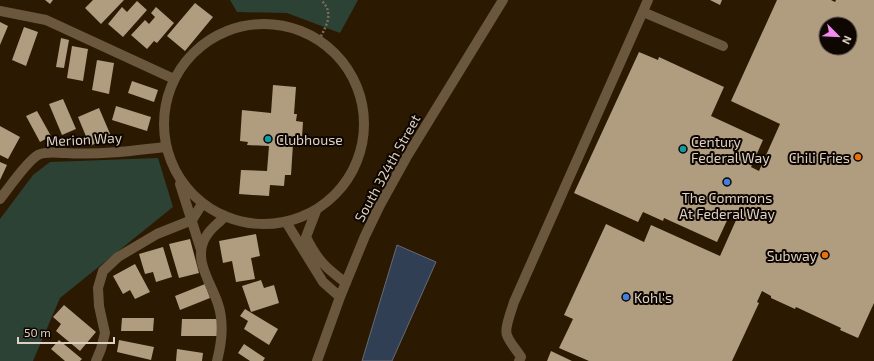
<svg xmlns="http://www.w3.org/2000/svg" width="874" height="361" font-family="'Exo 2',sans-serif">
  <rect width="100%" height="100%" fill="#2b1902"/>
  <!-- green -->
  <path fill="#2b4234" d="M230 0H358L340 33 287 13 237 12Z
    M158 158 173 207 60 298 33 361H0V219L33 175 50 162Z"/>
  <!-- water -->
  <path fill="#303f53" stroke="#646b75" d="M397 245 436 262 392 361H362Z"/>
  <!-- building -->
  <path fill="#b09c7f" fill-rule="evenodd" d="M45 0H53L50 4Z
    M93 0H124L101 24 85 8Z
    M710 0H722L720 5Z
    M777 0H831L835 2 836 0H874V303L858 338 840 330 841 328 796 307 795 309 771 298V296L762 291 757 302 759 303 732 361H589L559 348 573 319 564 315 606 224 644 242 651 225 720 256 737 218 730 214 717 242 664 218 663 221 643 212 638 222 574 193 639 52 658 60 659 57 724 87 711 116 763 140 751 167 759 171 780 124 731 101ZM826 24H850V48H826Z
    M137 1 147 10 123 37 108 24 122 7 127 12Z
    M195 3 213 17 185 51 167 36Z
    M156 7 174 23 157 43 154 41 147 49 131 35 145 20 149 24 155 17 151 13Z
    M0 22 8 26 0 45Z
    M24 27 38 32 26 66 12 60Z
    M61 38 69 40 64 68 56 67Z
    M72 46 88 49 83 81 67 78Z
    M97 60 114 63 109 94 92 90Z
    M132 81 158 90 154 102 128 93Z
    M273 85 296 87 294 114H297L296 121 303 122 302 137H295V144H293L291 175H285L284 186 270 185 269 196 239 194 241 170 267 171 269 146 247 145 248 142 240 141 242 110 271 113Z
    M63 99 76 129 62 135 49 104Z
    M116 106 151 117 147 131 112 120Z
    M99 108 111 136 90 146 78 117Z
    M37 111 51 136 40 142 26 116Z
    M0 126 20 137 8 159 0 155Z
    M0 162 7 165 0 180Z
    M256 234 260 256 251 258 255 279 236 282 232 261 223 263 219 241Z
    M190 239 199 273 179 278 169 244Z
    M163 247 172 277 156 282 153 272 145 274 139 254Z
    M135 264 150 292 135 299 130 290 123 294 113 276Z
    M261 280 264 288 274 285 279 303 251 312 242 286Z
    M205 284 210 298 180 310 175 296Z
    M64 305 96 332 80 351 56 331 61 324 53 317Z
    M245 309 278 329 269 345 244 329 248 321 240 316Z
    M122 318H154L153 331H121Z
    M182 319H219V336H181Z
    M59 340 82 359 80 361H65L51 349Z
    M119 340 154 347 151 360 117 352Z
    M244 344 265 358 263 361H250L238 353Z
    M177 349 203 353 202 361H176Z
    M551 351 572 361H547Z"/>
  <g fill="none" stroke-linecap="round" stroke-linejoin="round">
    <!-- path -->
    <path stroke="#7c6c5a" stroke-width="2.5" stroke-dasharray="2 2" stroke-linecap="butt" d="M319 40C326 26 335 13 321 0"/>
    <!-- minor -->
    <path stroke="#6a573e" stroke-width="10" d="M0 11 46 20 174 79
      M643 12 723 46
      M164 124a100 100 0 1 1 200 0a100 100 0 1 1-200 0Z
      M180 184 201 250
      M0 199C9 188 26 162 38 155 46 151 56 153 65 153 99 155 132 151 165 147
      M316 211 306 237C317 260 326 268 346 283
      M286 222 323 282 340 297
      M96 361 101 349 105 333 99 306 98 288 103 271 118 257 157 234 192 220 202 204
      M217 361C222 342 224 322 218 304 211 282 191 258 207 235 211 228 219 223 224 217
      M317 361 340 297 365 236 380 205 406 158 503 0
      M519 361 521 357C517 350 509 342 507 335 504 329 512 309 514 302L648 0"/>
  </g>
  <!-- markers -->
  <g fill="#0f9aa8" stroke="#0d0601" stroke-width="1.5">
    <circle cx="268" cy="139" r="4"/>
    <circle cx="683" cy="149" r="4"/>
  </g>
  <g fill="#e8710a" stroke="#0d0601" stroke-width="1.5">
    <circle cx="858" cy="157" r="4"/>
    <circle cx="825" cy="255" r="4"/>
  </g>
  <g fill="#3f7fe0" stroke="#0d0601" stroke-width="1.5">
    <circle cx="727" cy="182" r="4"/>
    <circle cx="626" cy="297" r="4"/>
  </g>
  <g text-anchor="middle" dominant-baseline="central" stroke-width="4" stroke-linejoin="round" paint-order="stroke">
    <!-- street labels -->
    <g font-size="14" fill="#ded1c4" stroke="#0d0601">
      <text transform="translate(84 139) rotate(-3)">Merion Way</text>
      <text transform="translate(387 168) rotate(-61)">South 324th Street</text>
    </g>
    <!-- poi labels -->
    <g font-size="14" fill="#ded1c4" stroke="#0d0601" text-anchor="start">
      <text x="276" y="139">Clubhouse</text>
      <text x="691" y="141">Century<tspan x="691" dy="16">Federal Way</tspan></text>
      <text x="850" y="157" text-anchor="end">Chili Fries</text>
      <text x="727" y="197" text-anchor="middle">The Commons<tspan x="727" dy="16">At Federal Way</tspan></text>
      <text x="817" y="255" text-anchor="end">Subway</text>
      <text x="634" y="297">Kohl's</text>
    </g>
  </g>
  <!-- north arrow -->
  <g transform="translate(838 36) rotate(114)"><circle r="19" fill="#0d0601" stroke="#61574f"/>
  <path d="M0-3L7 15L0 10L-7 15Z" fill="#f28af2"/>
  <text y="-6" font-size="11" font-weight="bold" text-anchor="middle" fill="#ded1c4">N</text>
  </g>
  <!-- scale -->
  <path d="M18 337v6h96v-6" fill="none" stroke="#ded1c4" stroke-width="2"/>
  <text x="24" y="337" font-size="12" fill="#ded1c4" stroke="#0d0601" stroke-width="3" paint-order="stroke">50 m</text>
</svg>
